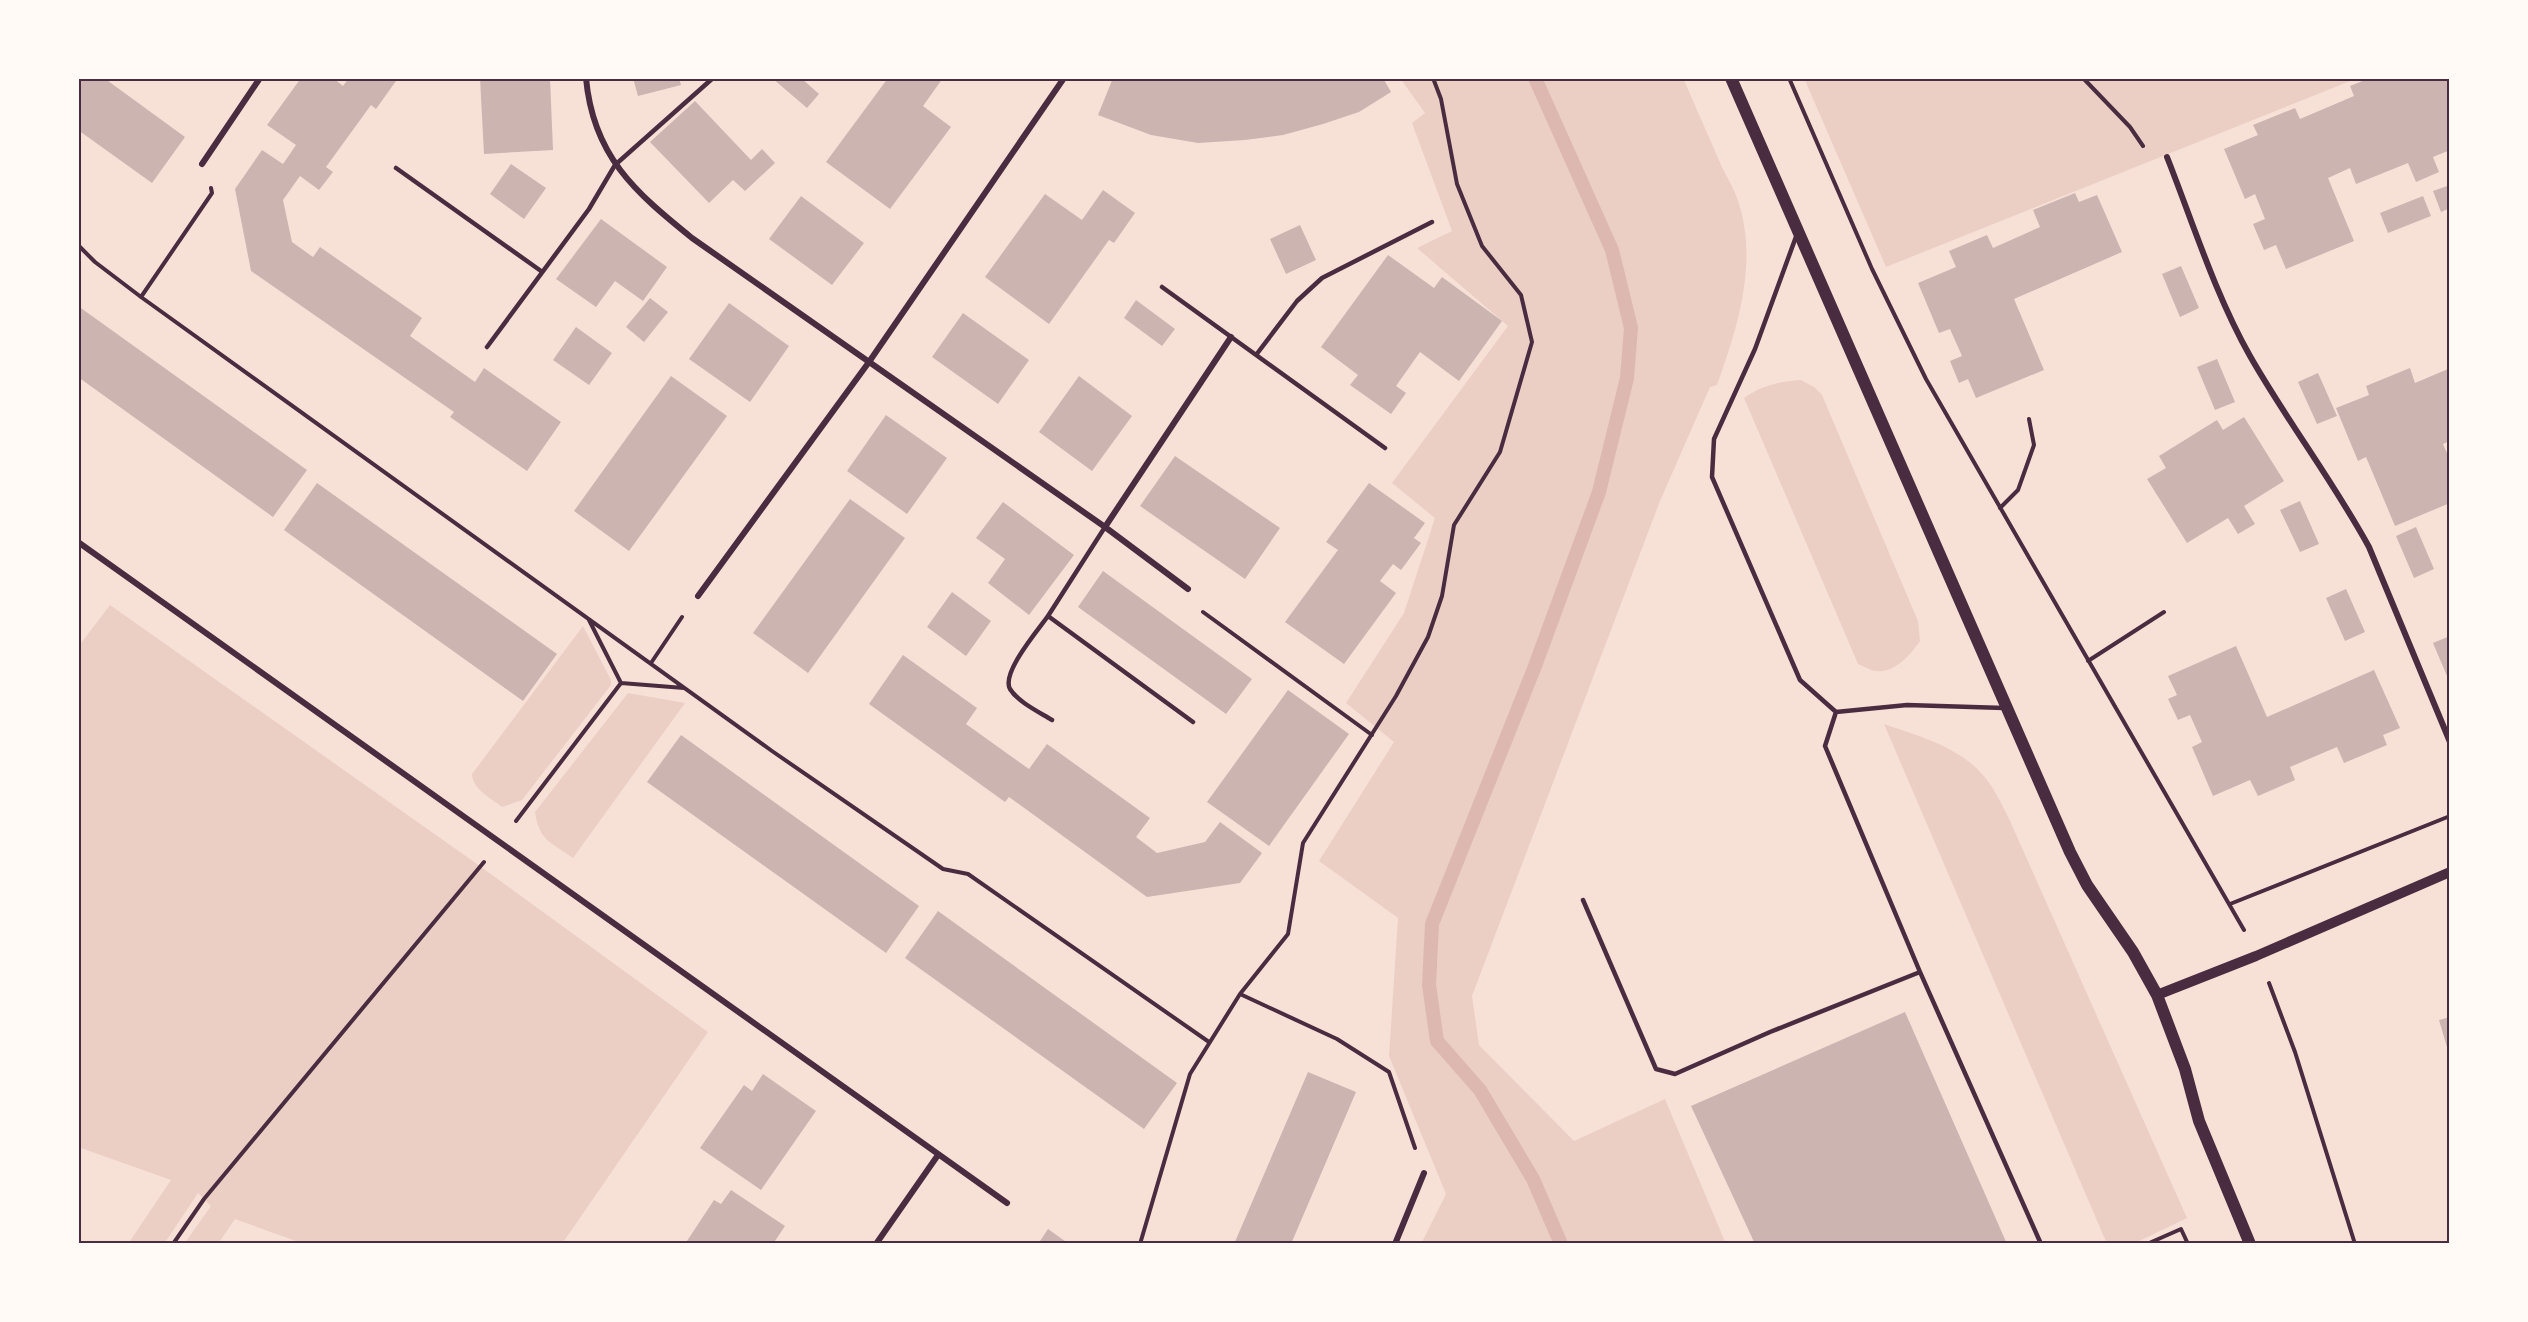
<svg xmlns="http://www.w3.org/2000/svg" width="2528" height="1322" font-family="'Source Sans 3',sans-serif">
  <rect width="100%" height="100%" fill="#f7e1d7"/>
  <!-- green -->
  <path fill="#ebcfc5" d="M1400 78H1683C1696 108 1709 137 1722 167 1728 179 1736 192 1739 204 1758 264 1737 329 1717 385L1710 387 1660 501 1472 996 1479 1045 1574 1141 1665 1099 1726 1244H1421L1446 1194 1389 1056 1398 918 1319 861 1394 742 1346 703 1404 613 1435 518 1392 483 1508 326 1417 248 1452 231 1412 123 1425 113Z
    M1804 78H2358L1886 267Z
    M1801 380 1814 387 1822 395 1918 621 1920 641C1911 654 1895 673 1877 671 1871 671 1863 666 1858 664L1744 398C1762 385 1778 382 1801 380Z
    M110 605 477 864 708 1032 562 1244H304L235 1219 218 1244H184L211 1206 198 1193 164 1244H128L171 1180 78 1147V647Z
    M583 626 611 680V685L522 800 502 807C491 798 472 789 472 774Z
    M628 693 685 703 573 858C551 842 539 841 535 812Z
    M1884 724C1924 738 1965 748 1990 784 1998 796 2004 809 2010 821L2187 1218 2133 1244H2107Z"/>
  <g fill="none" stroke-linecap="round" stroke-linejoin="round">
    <!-- stream -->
    <path stroke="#dcb8b0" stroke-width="14" d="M1535 78 1612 250 1631 328 1627 378 1599 492 1535 666 1432 924 1429 985 1437 1041 1480 1090 1533 1179 1561 1244"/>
  </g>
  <!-- building -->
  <path fill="#ccb4b1" d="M78 78H104L185 137 152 183 78 130Z
    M301 78H333L343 86 349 78H391L396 81 376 109 371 105 326 167 333 172 319 190 300 176 283 200 292 242 313 257 320 247 422 318 410 336 475 382 484 368 561 422 527 471 450 417 454 412 251 271 235 189 262 150 283 164 296 145 267 125Z
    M480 78H550L553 150 484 154Z
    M633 78H679L681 85 638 96Z
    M772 78H801L819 94 807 108Z
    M888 78H943L923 106 951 127 890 209 826 162Z
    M1113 78H1383L1391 92 1359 112 1323 124 1283 135 1245 140 1198 143 1151 135 1098 115Z
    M2370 78H2450V150L2433 157 2439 172 2416 182 2408 163 2356 184 2350 168 2328 178 2354 241 2286 269 2276 245 2264 250 2253 224 2265 219 2255 194 2245 199 2224 149 2258 135 2253 125 2295 108 2300 119 2354 96 2350 86Z
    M695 101 751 160 762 149 775 163 745 191 733 180 709 203 650 142Z
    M511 164 546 188 524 219 490 194Z
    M2450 185V208L2441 212 2433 191Z
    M1103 190 1135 213 1114 243 1109 240 1049 324 985 277 1045 194 1082 220Z
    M2075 193 2079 202 2097 195 2122 252 2014 299 2044 370 1976 398 1968 379 1959 383 1950 361 1962 356 1950 329 1939 333 1918 283 1956 267 1949 251 1987 235 1993 248 2040 227 2033 210Z
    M801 196 864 243 832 285 769 239Z
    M2423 196 2431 216 2388 233 2380 213Z
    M601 219 667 267 643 301 615 281 596 307 556 279Z
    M1300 225 1316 260 1286 274 1270 239Z
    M1388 255 1434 288 1442 277 1502 321 1459 381 1420 352 1396 386 1406 393 1391 414 1350 385 1358 375 1321 347Z
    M2181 266 2199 308 2180 317 2162 274Z
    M650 298 668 312 644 342 626 327Z
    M1136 300 1175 329 1162 346 1124 318Z
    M729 303 789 346 750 402 689 359Z
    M78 306 307 470 273 517 78 377Z
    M963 313 1029 360 998 404 932 357Z
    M576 327 612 353 589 385 553 360Z
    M2217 359 2235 402 2215 410 2197 367Z
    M2410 368 2415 383 2448 369 2450 374V441L2443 444 2450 460V503L2395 526 2366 457 2358 461 2336 408 2369 395 2366 386Z
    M2318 373 2337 416 2317 424 2298 382Z
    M671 376 727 416 629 551 574 511Z
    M1079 376 1132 416 1092 471 1039 432Z
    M886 415 947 458 907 514 847 471Z
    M2244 417 2284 481 2244 506 2255 524 2238 534 2228 518 2187 543 2147 479 2166 468 2159 456 2217 420 2223 430Z
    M1175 456 1280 528 1245 579 1140 506Z
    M317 483 557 654 523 701 284 530Z
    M1369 483 1425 523 1414 538 1421 543 1401 570 1393 564 1380 581 1396 593 1344 664 1285 622 1338 550 1326 542Z
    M850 499 905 538 808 673 753 633Z
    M2300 501 2319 544 2300 552 2280 510Z
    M1003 502 1074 555 1029 615 988 583 1005 559 976 538Z
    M2416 527 2434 569 2414 578 2396 536Z
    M1103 571 1252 679 1226 714 1078 607Z
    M2346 589 2365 632 2345 641 2326 598Z
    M952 592 991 621 966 656 927 627Z
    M2450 636V683L2433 643Z
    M2236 646 2267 717 2374 670 2400 728 2383 735 2387 745 2344 763 2337 747 2290 767 2295 780 2258 796 2250 780 2213 796 2192 747 2202 742 2190 715 2178 720 2168 699 2177 695 2168 676Z
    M903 655 977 708 966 724 1029 769 1047 744 1150 818 1136 837 1157 853 1205 842 1220 822 1262 853 1240 883 1147 897 1009 797 1005 802 869 704Z
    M1288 690 1349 734 1269 846 1207 802Z
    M681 735 919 906 886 953 647 782Z
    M938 911 1177 1083 1144 1129 905 958Z
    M1905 1012 2007 1244H1755L1691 1106Z
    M2450 1017V1054H2449L2439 1020Z
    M1308 1072 1356 1092 1291 1244H1234Z
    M763 1074 816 1111 761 1190 700 1148 744 1085 752 1091Z
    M731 1190 785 1226 773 1244H685L714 1200 721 1204Z
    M1048 1229 1069 1244H1038Z"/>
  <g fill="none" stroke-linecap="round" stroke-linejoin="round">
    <!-- path -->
    <path stroke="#4a2c40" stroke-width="4" d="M1789 78 1872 269 1926 379 2244 930
      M2083 78 2130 127 2143 146
      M78 245 95 262 141 297 772 751 943 869 968 874 1209 1042
      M141 297 212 193 211 188
      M2000 508 2018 490 2034 445 2029 419
      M1203 612 1372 735
      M589 620 621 683 684 688
      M2088 661 2164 612
      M651 663 682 617
      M516 821 621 683
      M2230 904 2450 816
      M2269 983 2295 1052 2355 1244
      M1415 1148 1389 1072 1337 1039 1240 994 1288 934 1303 843 1396 696 1428 637 1442 596 1454 525 1500 452 1532 342 1521 295 1482 246 1457 184 1441 99 1433 78
      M173 1244 204 1199 484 862
      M1140 1244 1190 1074 1240 994
      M2147 1244 2181 1229 2188 1244"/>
    <!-- service -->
    <path stroke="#4a2c40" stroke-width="4.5" d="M396 168 541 271
      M1797 234 1755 349 1714 439 1712 477 1800 680 1836 712
      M1162 287 1385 448
      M487 347 589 209 615 165 713 78
      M1256 355 1297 301 1322 278 1432 222
      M1105 527 1048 616 1193 722
      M1048 616C1038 630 1001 673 1010 689 1018 702 1039 712 1052 720
      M2004 708 1907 705 1836 712 1825 746 1920 972 2041 1244
      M1583 900 1656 1069 1675 1074 1770 1032 1920 972"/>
    <!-- minor -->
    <path stroke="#4a2c40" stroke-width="6" d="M586 78C593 156 635 192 692 238L1105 527 1188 589
      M2167 157C2193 223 2215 294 2250 356 2287 421 2333 481 2369 547L2450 742
      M202 164 260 78
      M1105 527 1231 337
      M78 542 1007 1203
      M698 596 869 362 1064 78
      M876 1244 938 1155
      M1395 1244 1424 1173"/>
    <!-- tertiary -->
    <path stroke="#4a2c40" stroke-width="10" d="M2157 995 2256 956 2450 872"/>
    <!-- secondary -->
    <path stroke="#4a2c40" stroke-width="12" d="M1731 78 2070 852 2087 885 2133 952 2157 995 2185 1069 2199 1121 2250 1244"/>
  </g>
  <!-- border -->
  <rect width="2528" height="1322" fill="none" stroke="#fffaf5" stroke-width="159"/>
  <rect x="80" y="80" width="2368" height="1162" fill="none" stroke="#4a2c40" stroke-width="2"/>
</svg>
